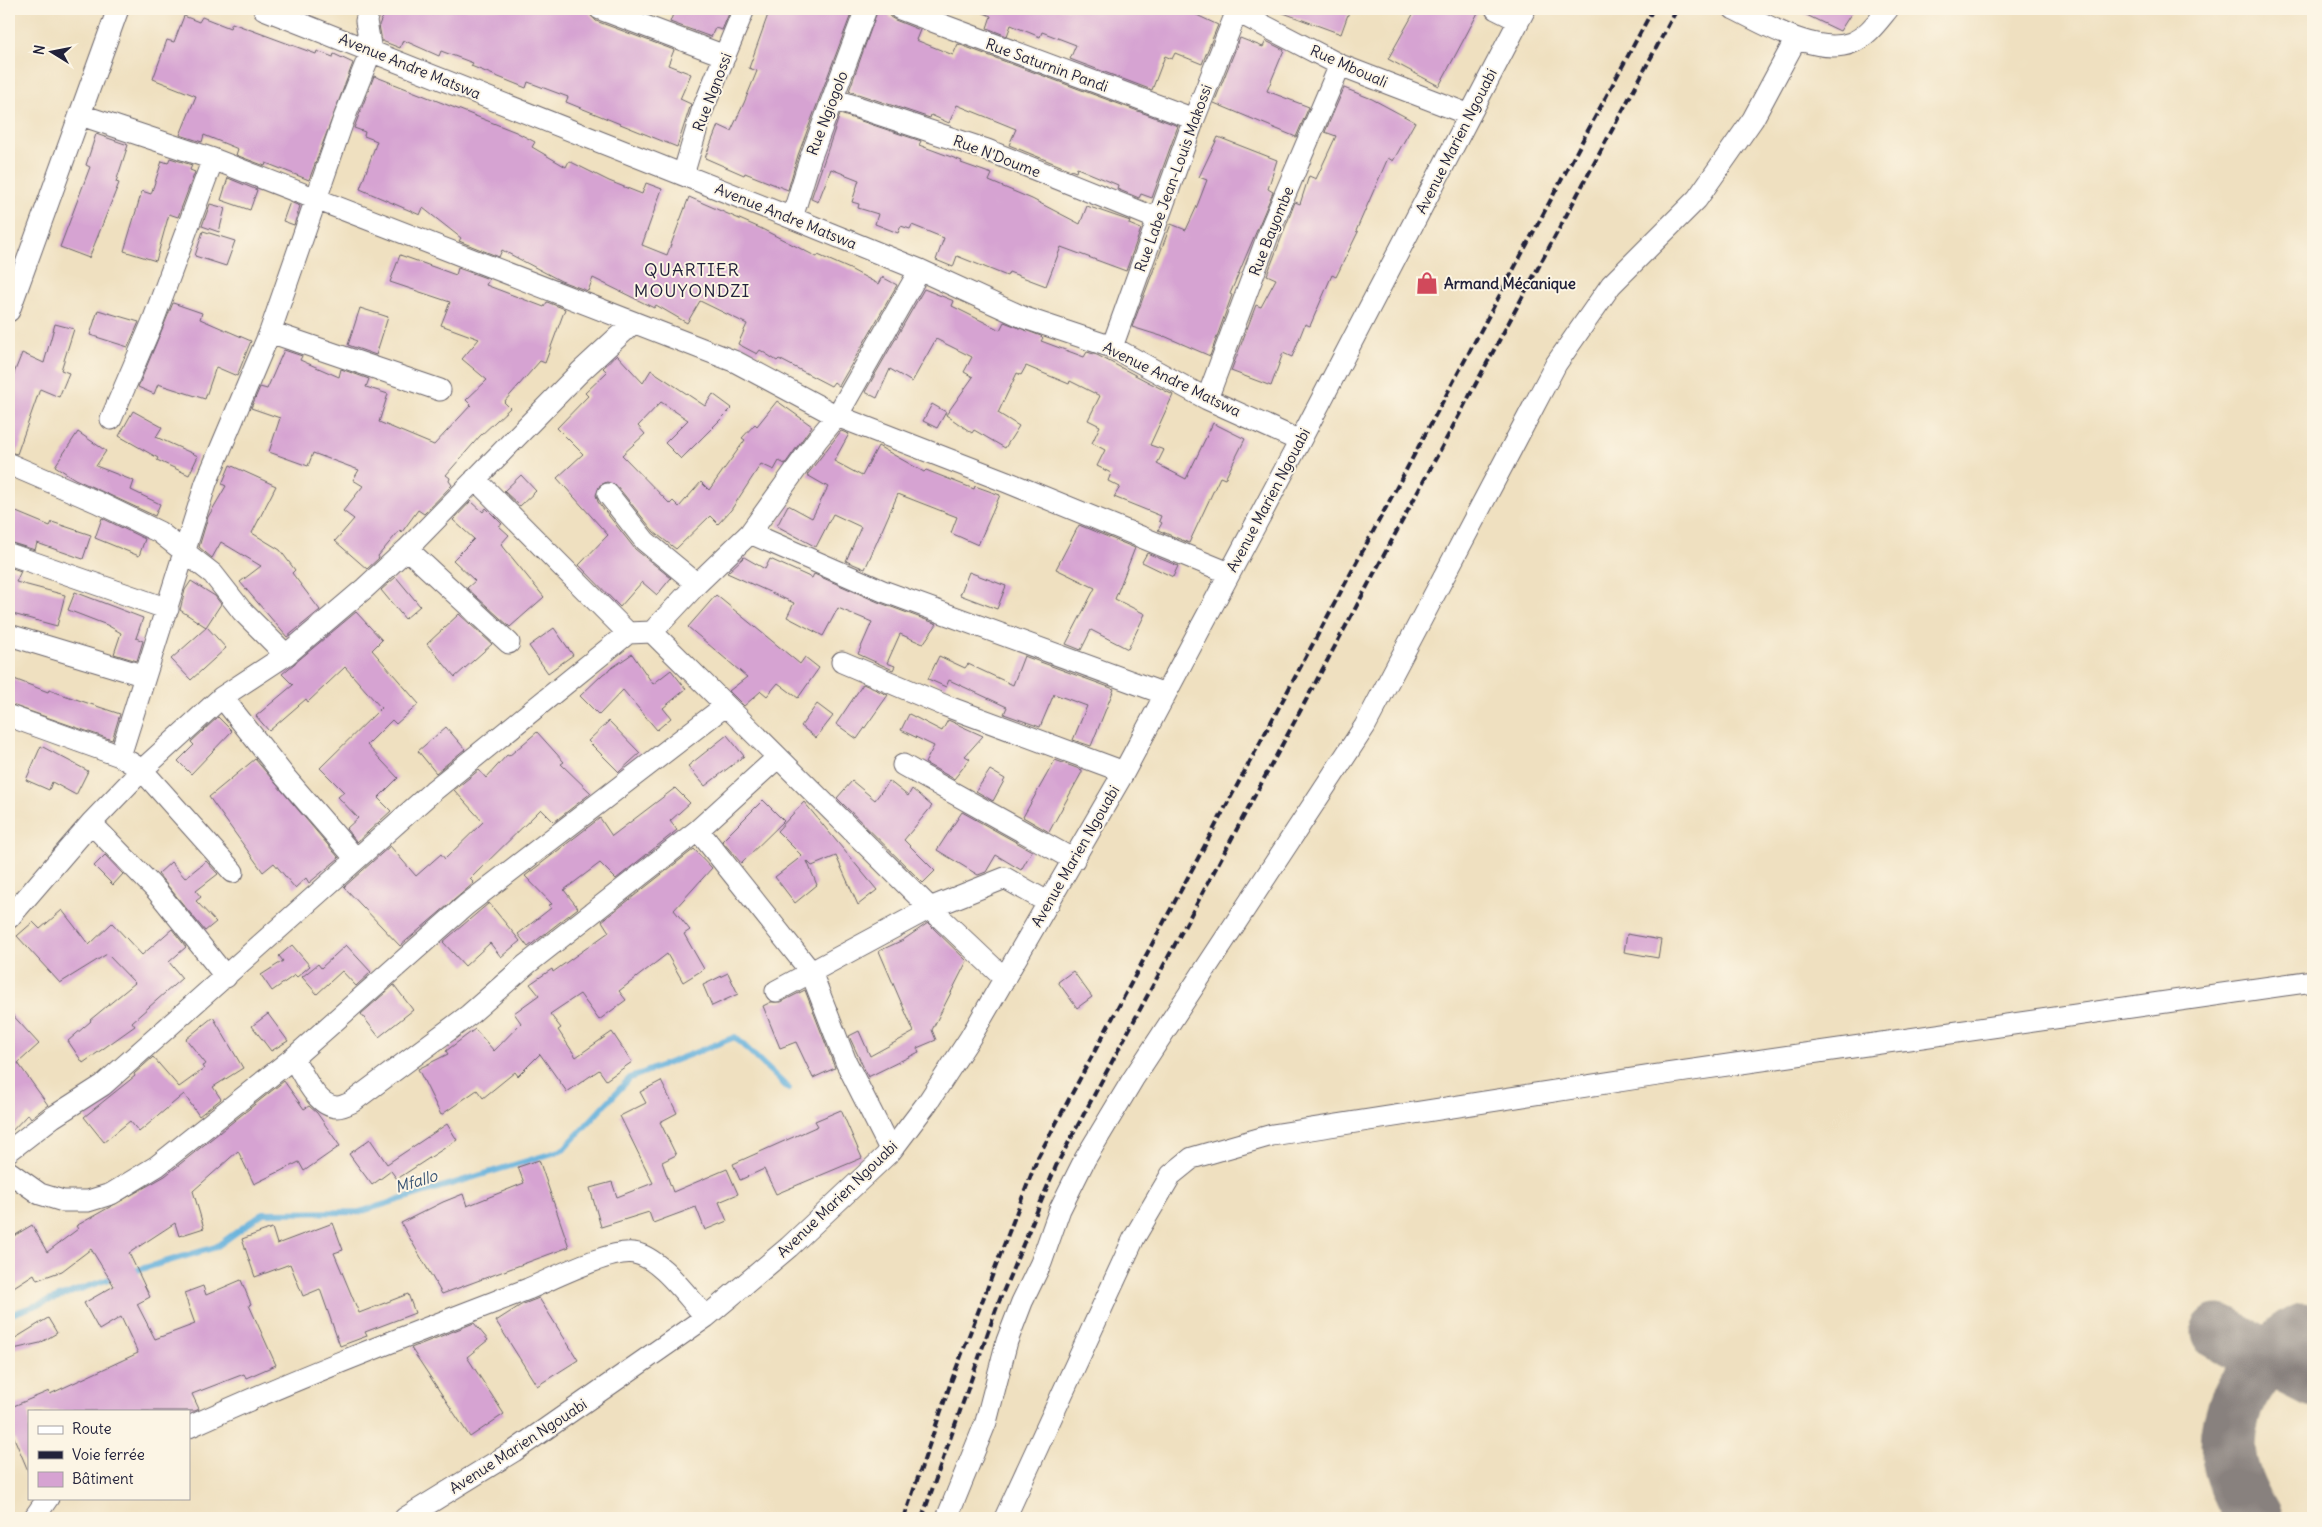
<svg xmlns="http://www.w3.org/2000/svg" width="2322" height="1527" font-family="Delius,sans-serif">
  <rect width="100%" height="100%" fill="#fcf5e5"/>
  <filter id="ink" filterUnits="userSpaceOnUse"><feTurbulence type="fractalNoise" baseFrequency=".02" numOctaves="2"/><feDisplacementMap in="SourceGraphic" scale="10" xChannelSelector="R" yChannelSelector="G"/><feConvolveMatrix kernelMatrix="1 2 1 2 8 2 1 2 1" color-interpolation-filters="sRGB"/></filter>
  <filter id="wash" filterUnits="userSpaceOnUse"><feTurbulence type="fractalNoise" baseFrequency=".0096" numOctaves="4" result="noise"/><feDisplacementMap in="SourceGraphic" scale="20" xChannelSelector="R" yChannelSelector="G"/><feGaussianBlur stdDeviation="1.12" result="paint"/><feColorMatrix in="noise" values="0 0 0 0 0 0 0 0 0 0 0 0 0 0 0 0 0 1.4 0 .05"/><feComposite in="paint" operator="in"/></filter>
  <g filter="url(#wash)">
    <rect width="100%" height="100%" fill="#efe0c0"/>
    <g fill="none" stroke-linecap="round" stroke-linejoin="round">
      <!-- stream -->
      <path stroke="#63b0dc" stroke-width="6" d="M131 1272 216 1247 263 1213 359 1212 563 1150 630 1078 735 1037 789 1089
        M9 1315 117 1276"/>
      <!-- taxiway -->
      <path stroke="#88817e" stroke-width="55" d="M2218 1332 2313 1380
        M2254 1518C2244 1501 2234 1482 2230 1462 2219 1410 2259 1355 2303 1331L2313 1333"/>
    </g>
    <g id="blocks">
      <!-- building -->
      <path fill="#d6a3d2" d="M386 9H581L588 11 596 21 674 50 668 65 691 74 680 99 691 104 677 147 566 102 568 97 528 82 526 88 471 66 473 63 441 51 439 56 403 40 400 48 382 41 379 25Z
        M675 9H731L722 30 715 28 711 37 670 22Z
        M770 9H853L798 155 788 190 745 173 744 175 705 158 718 125 731 131 744 103 757 71 749 68Z
        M878 9H888L890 17 895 20 920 30 916 40 953 55 958 44 1178 126 1152 198 1141 194 1139 198 1117 189 1118 185 1077 168 1076 172 1068 169 1009 145 1016 129 957 105 949 123 931 115 930 118 849 91Z
        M974 9H1184L1218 25 1202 64 1175 53 1172 59 1165 56 1152 90 1070 59 1076 45 1042 32 1040 37 1011 25 1007 36 987 28 991 16Z
        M1279 9H1350L1341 34 1278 11Z
        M1416 9H1480L1439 86 1388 59Z
        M1794 9H1854L1840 31Z
        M184 16 199 22 202 17 230 28 232 23 316 54 317 51 333 57 334 54 353 63 309 180 266 163 265 166 236 155 238 149 204 135 202 142 180 135 196 96 153 79 167 40 174 42Z
        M1240 38 1263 47 1266 41 1284 50 1267 91 1309 107 1296 137 1214 103Z
        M374 76 516 132 535 142 532 147 566 167 569 161 609 181 642 194 646 183 662 189 642 245 667 255 689 197 760 228 817 257 818 255 850 269 878 284 882 277 897 285 839 386 834 382 831 386 779 359 777 361 760 350 757 354 738 344 747 324 700 301 687 323 656 305 654 308 593 278 588 291 561 281 502 250 499 257 459 241 461 238 423 208 420 215 360 189 377 141 364 136 365 132 354 128Z
        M1344 88 1372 99 1415 122 1393 161 1388 158 1356 231 1358 232 1336 277 1332 275 1310 326 1305 324 1292 357 1283 353 1271 386 1231 371 1256 305 1261 307 1276 279 1267 275 1295 202 1300 204 1309 176 1316 179 1336 136 1325 132Z
        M840 114 921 141 919 145 962 161 961 163 992 174 989 181 1032 199 1080 224 1087 206 1130 221 1129 224 1141 229 1126 271 1061 247 1046 286 1009 272 1007 276 957 256 953 267 936 260 944 238 912 225 910 229 901 226 898 233 875 224 878 214 858 208 859 204 852 202 859 180 831 169 818 202 811 199Z
        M96 134 128 145 116 182 119 183 89 258 60 247 90 167 86 165Z
        M1218 137 1277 160 1268 189 1273 192 1230 294 1232 295 1210 356 1164 336V337L1132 327 1171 224 1186 230 1197 206 1207 180 1199 177Z
        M170 158 192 165 190 170 195 172 178 217 169 214 156 261 124 251 142 191 151 194 162 161 168 163Z
        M228 178 257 190 250 210 221 200Z
        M290 202 300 206 294 225 283 221Z
        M210 204 225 208 219 232 202 226Z
        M203 231 235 241 226 266 195 256Z
        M400 255 456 275 458 268 489 279 486 285 544 307 547 302 565 309 545 363 540 361 504 402 510 408 480 436 446 475 450 478 449 481 452 485 424 514 418 510 402 532 400 530 378 556 379 558 367 569 335 541 354 519 343 511 363 486 353 480 359 470 313 453 308 466 269 452 280 418 251 408 260 387 267 389 284 350 302 356 300 360 339 377 341 369 369 379 366 387 388 394 379 422 434 445 471 405 466 400 487 380 462 359 479 339 441 325 450 302 390 282Z
        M924 289 954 301 952 306 1000 330 1004 322 1041 336 1043 338 1041 341 1084 357 1087 352 1097 355 1173 395 1150 445 1164 450 1157 464 1186 479 1213 423 1245 439 1225 479 1220 477 1189 543 1158 530 1162 523 1159 521 1161 516 1114 497 1120 487 1108 481 1111 473 1097 466 1105 450 1092 443 1100 426 1088 420 1100 396 1070 381 1069 384 1026 366 1021 375 1017 373 998 413 1019 426 1005 448 974 430 972 433 946 415 973 377 964 372 972 357 936 339 912 382 890 369 877 398 865 392Z
        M173 303 202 313 200 319 251 341 237 376 216 367 205 399 158 384 154 394 138 387Z
        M360 308 388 317 376 355 348 345Z
        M98 310 139 322 128 347 90 335Z
        M55 324 74 329 61 370 69 373 59 397 40 389 17 454 9 452V386L22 353 44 363Z
        M617 355 643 383 651 370 705 406 713 394 732 408 681 459 665 443 688 420 661 402 638 426 645 434 622 455 670 504 673 501 679 507 701 482 709 490 745 440 742 438 755 424 757 426 777 401 812 426 785 464 779 461 774 470 761 464 731 510 718 524 710 516 676 549 654 532 617 486 607 482 600 485 596 495 598 502 635 549 671 578 657 595 642 582 620 607 579 565 608 535 557 478 583 454 557 428 588 396 585 393 607 372 603 368Z
        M932 404 946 412 937 428 923 421Z
        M133 411 162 427 156 437 198 456 189 475 157 460 158 458 119 436Z
        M841 431 849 434 834 461 862 476 878 446 924 472 926 470 974 489 975 486 1000 495 978 545 951 533 957 517 898 494 865 569 846 561 861 527 833 514 816 547 777 526 788 505 812 518 828 487 807 475Z
        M78 432 106 451 96 466 134 481 131 490 160 504 155 516 75 479 55 466Z
        M230 465 276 486 252 533 280 550 295 570 292 573 320 610 287 637 240 582 261 566 221 542 212 558 199 547 208 517 226 486 222 484Z
        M521 475 536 491 520 506 504 491Z
        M471 501 483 512 486 508 502 524 499 526 509 535 501 544 544 597 510 627 467 588 475 581 453 560 474 539 453 520Z
        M9 509 50 526 52 522 91 535 83 559 37 543 35 550 9 542Z
        M102 518 145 539 139 556 95 538Z
        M1079 525 1135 548 1115 599 1145 614 1128 649 1091 630 1081 650 1066 644 1095 588 1056 569Z
        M1147 553 1178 566 1173 577 1142 562Z
        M744 557 765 569 770 559 812 578 814 574 878 602 937 624 923 644 900 634 887 663 895 666 893 670 858 654 872 622 838 608 823 636 787 617 794 603 727 573Z
        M9 567 21 571 16 582 65 595 57 626 9 613Z
        M969 572 1006 586 997 609 960 595Z
        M396 577 420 606 405 619 381 590Z
        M191 581 215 596 221 604 206 627 180 610 185 590Z
        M75 592 143 618 136 638 143 641 137 661 114 654 121 633 107 625 68 610Z
        M716 595 800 664 805 657 819 668 798 698 778 683 767 696 761 691 744 706 729 691 747 677 688 627Z
        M356 612 382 640 372 650 419 704 396 724 392 720 367 745 398 778 378 798 391 811 357 842 346 829 358 818 338 797 344 792 320 768 381 708 345 667 308 702 306 699 269 731 256 716 293 685 282 674Z
        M459 614 492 644 455 677 427 644Z
        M207 627 226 648 191 680 171 659Z
        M554 628 573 655 548 673 529 646Z
        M632 654 653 684 671 670 686 689 663 708 671 718 657 730 623 690 599 715 580 696 603 674Z
        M939 656 965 668 968 664 1013 685 1024 656 1114 689 1091 746 1073 740 1087 706 1054 694 1040 727 1004 714 1007 707 949 680 946 687 928 679Z
        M9 677 48 692 49 690 120 714 112 740 9 704Z
        M863 684 888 695 857 739 836 724Z
        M817 704 833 716 816 738 801 726Z
        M909 714 942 731 948 720 983 736 965 756 970 759 954 779 925 763 934 746 901 730Z
        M218 717 232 731 191 774 178 761 194 745 191 742Z
        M609 721 640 753 619 772 588 741Z
        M446 727 465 749 436 773 418 751Z
        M537 732 564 762 561 764 591 793 554 822 541 809 470 879 474 883 400 946 344 887 390 846 416 876 441 854 445 859 483 822 454 790 479 770 486 778 507 755 509 756Z
        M727 735 744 756 705 786 688 766Z
        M41 746 88 771 76 795 52 782 49 790 26 780Z
        M255 759 339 858 309 883 306 878 295 888 274 863 263 872 209 797Z
        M1055 760 1082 770V772L1049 832 1023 817Z
        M990 770 1005 779 993 801 976 791Z
        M852 781 875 800 889 781 908 796 912 789 932 806 904 840 935 871 923 883 837 798Z
        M675 788 690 803 670 821 677 830 616 879 600 863 564 890 578 908 528 947 518 934 551 908 549 905 552 904 525 876 600 818 612 836Z
        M763 800 784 821 741 863 722 841Z
        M804 802 877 890 858 905 836 856 812 866 807 861 817 885 795 903 775 877 802 856 777 831Z
        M962 812 1032 851 1021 870 996 855 986 872 978 875 937 850Z
        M694 849 712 868 674 910 690 930 684 934 704 969 683 982 667 954 619 991 626 1000 599 1020 580 994 550 1014 561 1028 558 1030 576 1057 612 1032 632 1062 606 1080 599 1070 567 1092 540 1054 518 1076 515 1072 483 1098 477 1090 441 1115 418 1069 448 1054 446 1051 475 1029 494 1051 521 1023 514 1013 539 995 530 984 552 969 553 972 609 932 602 921Z
        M105 855 123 874 113 885 94 866Z
        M206 861 218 874 196 891 201 897 196 901 216 922 205 931 158 874 171 862 185 878Z
        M489 903 520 941 501 957 490 943 465 966 443 942Z
        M62 910 89 945 112 923 142 955 172 929 186 947 169 962 182 978 132 1022 135 1026 83 1063 68 1041 91 1021 90 1020 135 983 107 954 60 983 17 936 33 922 40 929Z
        M928 923 967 961 932 1030 936 1040 917 1048 919 1052 868 1077 849 1036 859 1031 870 1056 914 1032 879 951 903 940Z
        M1627 934 1661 940 1658 958 1624 952Z
        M292 945 310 966 297 977 295 975 272 991 261 975 283 961 279 956Z
        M346 945 371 972 356 986 342 971 317 994 302 977 318 964 321 968Z
        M1073 971 1092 997 1077 1008 1058 982Z
        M728 973 738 994 712 1006 703 985Z
        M394 985 413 1010 379 1037 361 1014Z
        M805 990 835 1068 813 1078 796 1042 780 1048 763 1006 771 1002H781Z
        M9 1011 39 1044 18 1063 48 1105 31 1118 28 1114 9 1134Z
        M268 1014 288 1041 271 1051 252 1026Z
        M213 1017 243 1068 213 1087 221 1099 199 1116 184 1094 139 1132 130 1121 104 1142 84 1117 135 1076 134 1074 153 1057 179 1087 204 1069 202 1066 206 1064 186 1039Z
        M284 1081 304 1109 309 1106 317 1113 340 1146 304 1171 299 1162 254 1184 238 1151 193 1191 204 1228 179 1236 175 1223 129 1253 150 1297 137 1304 155 1339 195 1324 184 1293 203 1286 206 1295 241 1280 251 1304 249 1305 276 1365 246 1378 244 1374 192 1394 199 1409 195 1411H29V1473L9 1426V1408L49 1391 50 1394 138 1353 121 1317 99 1330 84 1303 114 1286 91 1249 62 1271 37 1280 34 1274 9 1290V1239L32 1225 47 1252 78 1229 76 1226 165 1176Z
        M661 1081 677 1113 660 1122 676 1155 662 1162 673 1192 727 1169 738 1194 719 1202 727 1221 705 1230 696 1207 653 1223 649 1212 601 1227 590 1188 612 1182 617 1197 653 1183 620 1116 646 1103 640 1092Z
        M841 1110 862 1158 776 1194 764 1169 740 1180 733 1164 818 1126 815 1121Z
        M447 1124 457 1140 397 1179 391 1171 372 1185 349 1154 370 1139 387 1164Z
        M539 1160 569 1247 442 1294 401 1223 443 1202 463 1194 467 1206 524 1183 518 1167Z
        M333 1223 343 1250 334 1253 359 1313 408 1294 415 1313 365 1332 367 1336 340 1346 320 1289 303 1296 290 1264 255 1277 242 1239 272 1228 277 1244Z
        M539 1298 578 1360 537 1386 496 1321 521 1305Z
        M48 1318 57 1333 40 1343 9 1350V1342Z
        M474 1323 488 1340 467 1357 504 1414 470 1437 411 1348Z"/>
    </g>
  </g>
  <g filter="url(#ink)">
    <use href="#blocks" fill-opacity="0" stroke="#6a646a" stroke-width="1"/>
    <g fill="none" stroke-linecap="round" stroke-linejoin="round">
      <defs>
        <path id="minor" d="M264 9 792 218 920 270 1025 318 1112 347 1207 399 1300 441
          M600 9 725 56
          M900 9 1194 119
          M1232 9 1340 65 1470 115
          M1496 9 1518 20
          M1734 9C1765 24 1816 56 1851 43 1867 37 1878 21 1888 9
          M833 99 987 150 1158 219
          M81 115 213 159 736 362 837 416 1007 482 1229 573
          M683 175 702 111 744 9
          M792 218 810 159 866 9
          M9 311 118 9
          M270 332 440 390
          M1112 347 1194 119 1237 11
          M1207 399 1270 230 1340 65
          M111 419 153 321 213 159
          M9 464 97 502 159 532 213 574 242 611 286 655
          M475 479 628 633
          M608 494 645 541 697 584
          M750 533 883 591 1165 694
          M407 549 509 643
          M9 554 168 609
          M652 632 930 908 1005 979
          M9 635 145 676
          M842 662 946 706 1124 772
          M222 697 286 778 356 859
          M9 716 120 756 142 770 233 872
          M120 756 206 483 270 332 343 121 371 51 366 21 369 9
          M903 765 1074 860
          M91 823 157 891 226 977
          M698 830 811 972 846 1062 891 1151
          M9 918 91 823 142 770 222 697 286 655 365 588 407 549 580 372 633 323
          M776 991 930 908 1005 878 1049 903
          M293 1058C303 1073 316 1107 337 1107 342 1107 348 1104 352 1102L469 1015 527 964 698 830 777 758
          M9 1151 53 1117 103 1085 433 791 628 633 652 632 697 584 750 533 817 440 837 416 920 270
          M9 1172 40 1194 63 1201H88L111 1194 157 1166 293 1058 466 905 725 706
          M189 1427C300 1376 414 1333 528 1289 552 1279 611 1249 634 1253 660 1257 688 1298 706 1317
          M34 1518 48 1498
          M405 1518 514 1451 706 1317 789 1247 891 1151 928 1102 970 1038 1124 772 1300 441 1525 9
          M947 1518 986 1422 1007 1341 1022 1302 1041 1263 1060 1209 1085 1159 1133 1079 1365 726 1556 364 1611 285 1697 199 1753 119 1796 39
          M1005 1518 1134 1238 1171 1175 1192 1158 1272 1135 1651 1076 2313 981"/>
      </defs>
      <!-- minor casing -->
      <use href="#minor" stroke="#6a646a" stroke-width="23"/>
      <!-- minor -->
      <use href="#minor" stroke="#fff" stroke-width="21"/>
      <!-- rail -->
      <path stroke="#22223b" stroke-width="4" stroke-dasharray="8 4" stroke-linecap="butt" d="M904 1518 951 1382 1038 1157 1653 9
        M922 1518 998 1304 1056 1166 1677 9"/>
    </g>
  </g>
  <!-- icons -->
  <defs>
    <symbol id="shop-bare" viewBox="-9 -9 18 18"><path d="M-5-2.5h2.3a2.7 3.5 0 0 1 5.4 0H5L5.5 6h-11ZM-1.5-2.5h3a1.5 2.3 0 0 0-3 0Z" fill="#d1495b" stroke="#fcf5e5" stroke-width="2.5" paint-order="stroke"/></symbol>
  </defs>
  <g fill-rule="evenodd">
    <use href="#shop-bare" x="1411" y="267" width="32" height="32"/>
  </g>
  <g text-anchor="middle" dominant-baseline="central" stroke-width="4" stroke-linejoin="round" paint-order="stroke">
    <!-- street labels -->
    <g font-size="15" fill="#22223b" stroke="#fcf5e5">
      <text transform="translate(1047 65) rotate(20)">Rue Saturnin Pandi</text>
      <text transform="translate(410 66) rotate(22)">Avenue Andre Matswa</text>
      <text transform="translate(1349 66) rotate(24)">Rue Mbouali</text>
      <text transform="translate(712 92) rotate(-69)">Rue Ngnossi</text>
      <text transform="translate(827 113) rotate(-69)">Rue Ngiogolo</text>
      <text transform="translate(1456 141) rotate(-63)">Avenue Marien Ngouabi</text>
      <text transform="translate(997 156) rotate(21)">Rue N'Doume</text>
      <text transform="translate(1173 178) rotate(-70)">Rue Labe Jean-Louis Makossi</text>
      <text transform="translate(786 216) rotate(22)">Avenue Andre Matswa</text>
      <text transform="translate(1271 231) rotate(-68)">Rue Bayombe</text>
      <text transform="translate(1172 379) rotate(26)">Avenue Andre Matswa</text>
      <text transform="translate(1268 500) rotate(-62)">Avenue Marien Ngouabi</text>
      <text transform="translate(1075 856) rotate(-60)">Avenue Marien Ngouabi</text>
      <text transform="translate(837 1199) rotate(-44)">Avenue Marien Ngouabi</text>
      <text transform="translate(518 1446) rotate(-33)">Avenue Marien Ngouabi</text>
    </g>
    <!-- poi labels -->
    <g font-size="15" font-weight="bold" fill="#22223b" stroke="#fcf5e5" text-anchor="start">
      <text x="1444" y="283">Armand Mécanique</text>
    </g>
    <!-- water labels -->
    <g font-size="16" font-style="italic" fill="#395473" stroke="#fcf5e5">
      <text transform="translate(416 1181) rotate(-17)">Mfallo</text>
    </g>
    <!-- quarter labels -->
    <g font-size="18" letter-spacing="1" fill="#22223b" stroke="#fcf5e5">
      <text x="692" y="269">QUARTIER<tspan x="692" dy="21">MOUYONDZI</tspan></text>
    </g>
  </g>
  <!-- margin -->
  <rect width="2322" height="1527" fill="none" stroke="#fcf5e5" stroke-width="30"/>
  <!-- legend -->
  <rect x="28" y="1410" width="162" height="90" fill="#fcf5e5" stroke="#a5a1a1"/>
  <rect x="38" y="1426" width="25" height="8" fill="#ffffff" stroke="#a5a1a1"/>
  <text x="72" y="1434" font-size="15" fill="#22223b">Route</text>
  <rect x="38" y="1451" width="25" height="8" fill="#22223b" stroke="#a5a1a1"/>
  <text x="72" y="1460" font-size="15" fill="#22223b">Voie ferrée</text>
  <rect x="38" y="1472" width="25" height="15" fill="#d6a3d2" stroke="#a5a1a1"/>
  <text x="72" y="1484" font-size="15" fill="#22223b">Bâtiment</text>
  <!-- north arrow -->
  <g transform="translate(52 52) rotate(280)" stroke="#fcf5e5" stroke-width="4" paint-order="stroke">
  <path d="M0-4L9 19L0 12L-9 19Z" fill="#22223b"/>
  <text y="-8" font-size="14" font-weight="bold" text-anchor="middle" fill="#22223b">N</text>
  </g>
</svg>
